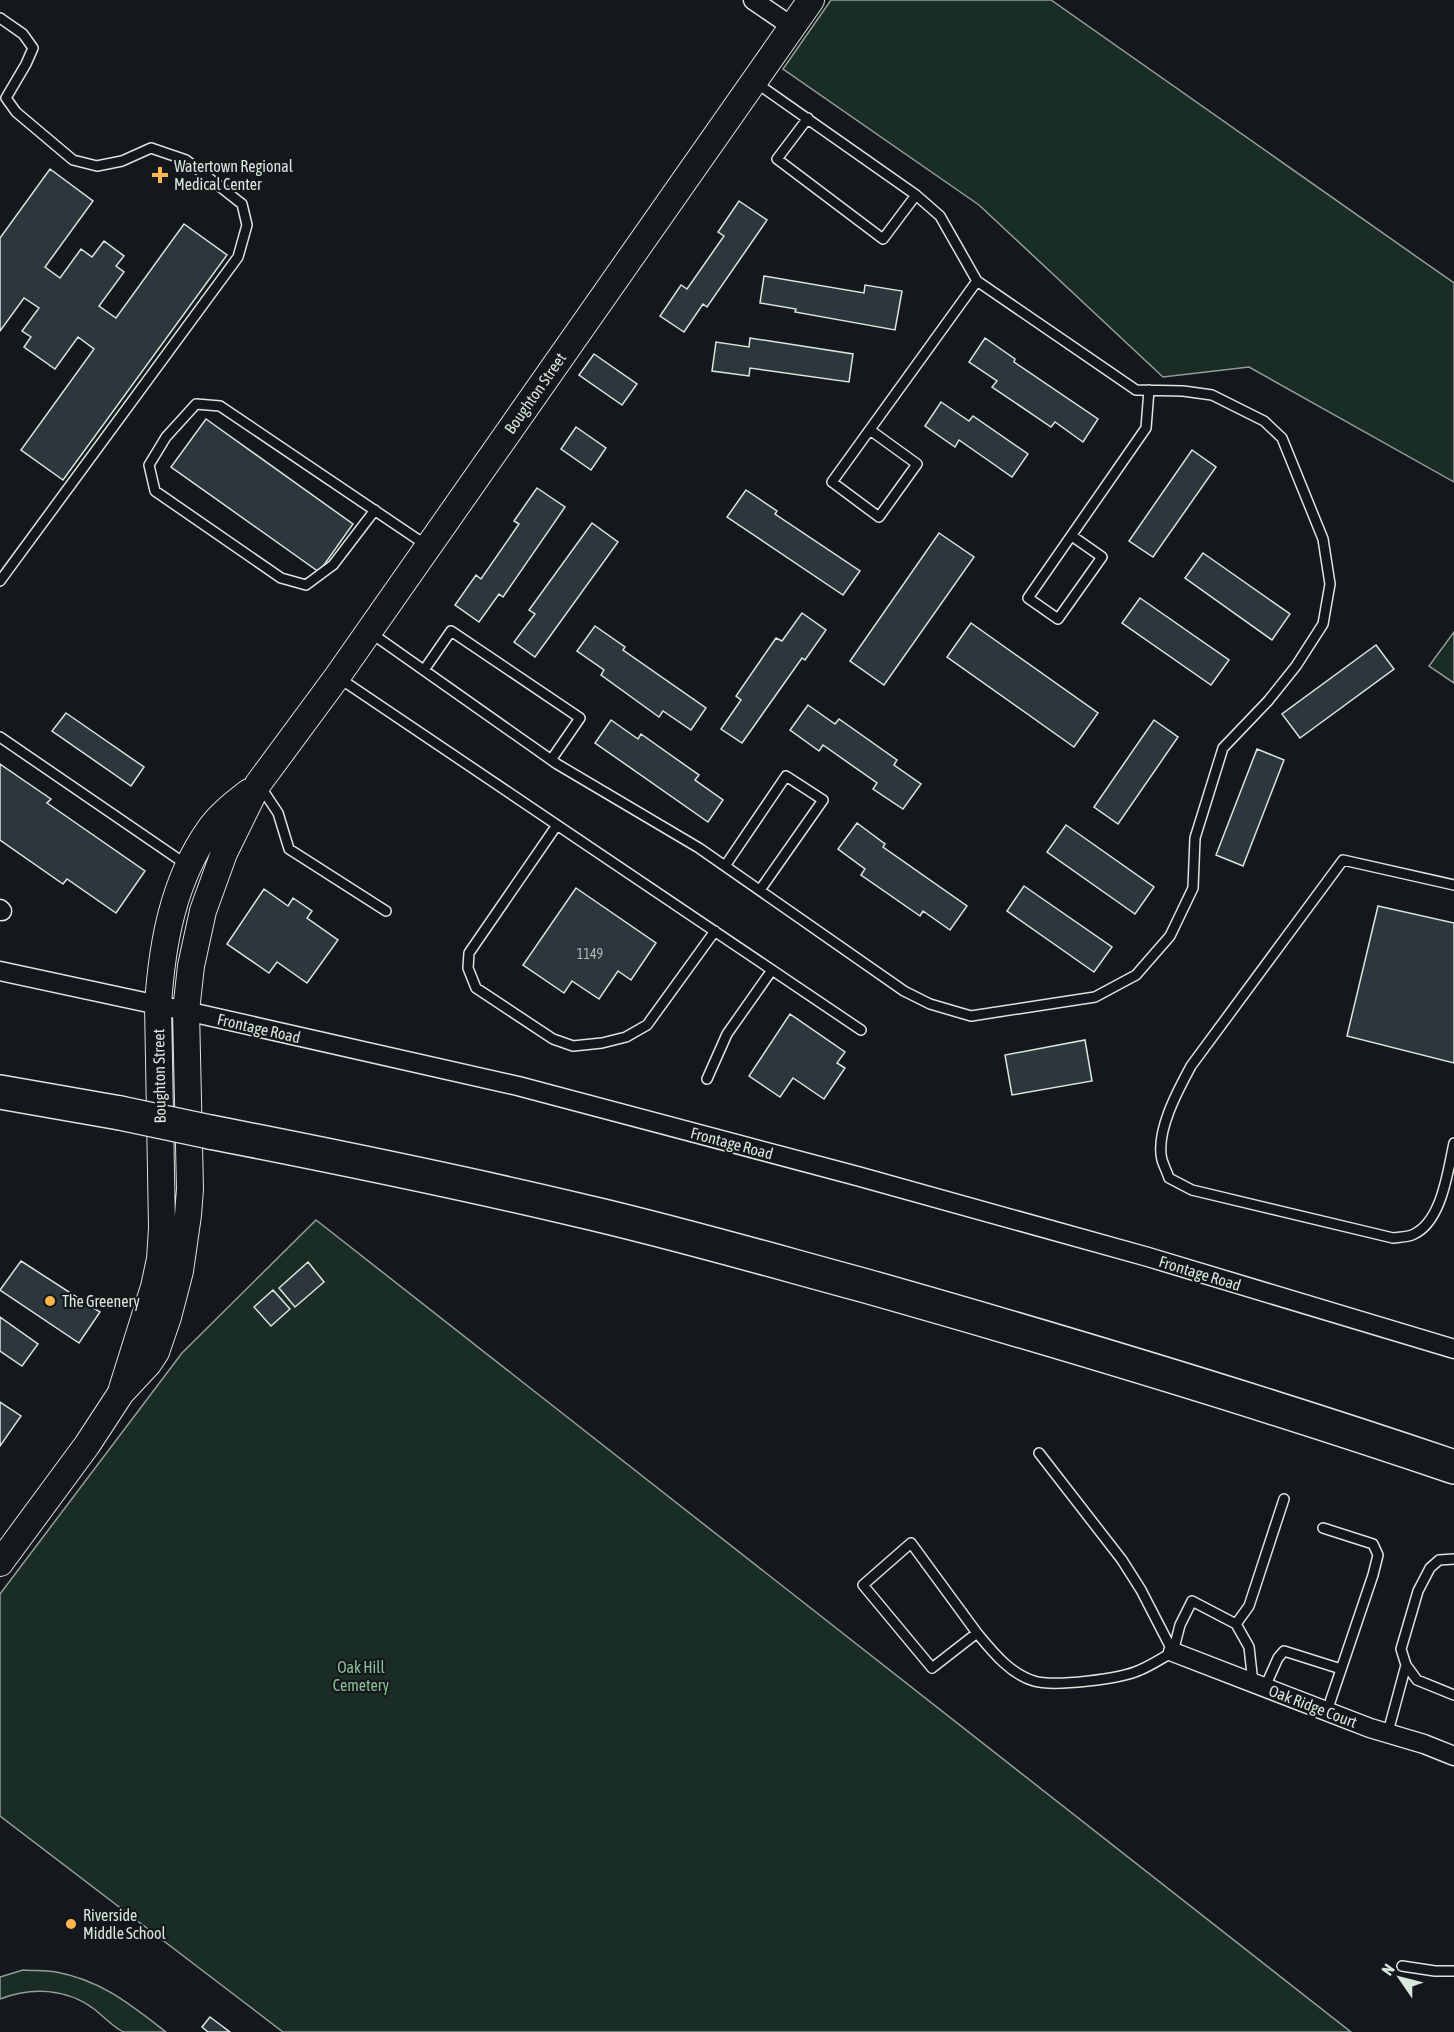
<svg xmlns="http://www.w3.org/2000/svg" width="1454" height="2032" font-family="'Asap Condensed',sans-serif">
  <rect width="100%" height="100%" fill="#14181c"/>
  <!-- green -->
  <path fill="#1a2d24" stroke="#939e99" stroke-width="1.5" d="M831 0H1051L1454 283V482L1249 367 1163 377 979 205 783 69Z
    M1454 632V683L1429 666Z
    M316 1220 1351 2032H283L0 1816V1594L182 1353Z
    M23 1970C34 1971 46 1970 56 1972 101 1980 131 2005 166 2032 156 2032 131 2032 124 2032 115 2029 101 2014 94 2009 66 1988 31 1987 0 1999V1977Z"/>
  <!-- building -->
  <path fill="#2c363c" stroke="#d8e6dc" stroke-width="1.5" d="M50 169 93 201 45 267 60 278 81 249 92 257 104 241 124 256 116 266 124 272 99 306 116 318 184 224 227 255 63 480 21 450 94 349 78 337 55 369 24 347 31 337 22 331 39 308 24 298 0 331V238Z
    M739 201 767 220 707 307 703 304 684 332 660 316 681 285 687 289 724 236 718 232Z
    M764 276 864 293 865 285 902 291 895 330 795 312 796 309 760 303Z
    M750 338 853 354 849 382 750 368 749 376 712 371 716 342 749 347Z
    M985 338 1015 359 1014 362 1098 419 1083 442 1055 422 1051 427 992 387 997 381 969 362Z
    M594 354 637 384 622 405 579 375Z
    M941 402 969 421 973 416 1028 454 1012 477 959 440 955 447 925 426Z
    M206 419 353 524 319 572 171 467Z
    M576 427 606 448 591 470 561 449Z
    M1192 450 1216 467 1153 557 1129 541Z
    M537 488 565 507 503 597 499 594 479 622 455 605 476 575 481 579 519 524 514 521Z
    M746 490 777 511 775 514 860 571 843 595 727 517Z
    M592 523 618 542 535 657 514 642 535 614 529 610Z
    M939 533 974 557 884 685 850 661Z
    M1203 553 1290 614 1272 640 1185 578Z
    M1140 598 1229 660 1211 685 1122 623Z
    M802 613 826 630 805 660 802 658 742 743 721 729 741 700 736 696 776 638 782 641Z
    M971 623 1098 713 1074 747 947 657Z
    M595 626 625 647 623 650 706 708 691 730 663 711 659 717 601 675 604 670 577 651Z
    M1376 645 1394 669 1300 738 1282 714Z
    M808 705 835 724 839 719 897 760 894 765 921 784 903 809 873 789 877 783 823 745 819 751 790 730Z
    M66 713 144 767 131 786 52 731Z
    M611 720 638 739 641 734 699 775 695 780 723 800 708 822 595 743Z
    M1154 720 1178 737 1118 824 1094 807Z
    M1257 749 1284 760 1243 866 1216 855Z
    M0 764 51 799 47 803 145 871 116 913 67 879 63 884 0 840Z
    M857 823 885 844 883 847 967 906 950 930 923 911 920 916 861 875 865 869 838 849Z
    M1066 825 1154 887 1135 914 1047 852Z
    M1024 886 1112 947 1094 972 1007 911Z
    M576 888 656 943 631 980 618 971 599 999 572 981 564 993 523 965Z
    M264 889 288 906 293 898 312 911 307 918 338 940 307 983 277 962 269 973 227 944Z
    M1378 906 1454 923V1063L1347 1036Z
    M790 1014 845 1052 837 1063 845 1068 824 1099 793 1078 780 1097 749 1076Z
    M1085 1040 1092 1081 1012 1095 1005 1055Z
    M21 1261 100 1312 79 1343 0 1290Z
    M308 1262 324 1282 295 1307 279 1288Z
    M273 1290 290 1309 271 1326 254 1307Z
    M0 1317 38 1344 22 1366 0 1351Z
    M0 1402 21 1416 0 1446Z
    M210 2017 230 2032H208L202 2027Z"/>
  <g fill="none" stroke-linecap="round" stroke-linejoin="round">
    <defs>
      <path id="lane" d="M0 18 23 34 33 48 26 64 6 98 16 112 73 160 97 166 122 161 151 148 186 160 242 204 247 225 238 257 0 581
        M808 118 777 159 883 239 916 195
        M870 430 917 464 879 517 832 482 977 281
        M375 510 333 565 306 585 281 578 155 491 149 465 166 437 196 404 220 406 426 545
        M1072 536 1102 557 1058 619 1028 598 1146 428 1149 390
        M371 633 557 764 699 848 904 991 930 1004 971 1016 1095 997 1136 975 1170 936 1193 888 1195 838 1223 748 1268 701 1296 666 1323 624 1330 584 1323 539 1282 438 1264 421 1212 395 1183 391 1136 390 977 281 940 216 916 195 755 82
        M424 670 451 631 580 718 551 760
        M339 678 861 1030
        M0 737 187 865
        M260 786 278 813 289 849 386 911
        M557 825 469 953 468 968 476 988 553 1039 573 1046 602 1043 626 1037 647 1025 715 931
        M725 866 786 776 823 800 760 890
        M1454 885 1343 860 1191 1066C1178 1090 1155 1132 1162 1160 1164 1166 1167 1172 1169 1178L1192 1190 1393 1238C1399 1237 1407 1237 1412 1235 1442 1223 1448 1170 1454 1143
        M707 1079 727 1034 772 970
        M1039 1453 1122 1560 1141 1590 1173 1652
        M1323 1528 1373 1544 1378 1555 1373 1575 1327 1711
        M1454 1559 1439 1560 1430 1568 1418 1591 1401 1649 1406 1665 1417 1680 1454 1695
        M1236 1624 1249 1606 1284 1499
        M977 1633 911 1543 863 1585 932 1668 977 1633C992 1651 1010 1674 1034 1681 1054 1687 1121 1679 1140 1670 1152 1665 1162 1658 1173 1652L1180 1625 1192 1601 1236 1624 1249 1647 1253 1683
        M1265 1687 1278 1658 1284 1651 1341 1669
        M1388 1732 1406 1665
        M1402 1966 1435 1971H1454"/>
      <path id="street" d="M753 0 791 26
        M0 909 2 911
        M0 971 186 1011 518 1086 857 1176 1148 1257 1454 1349
        M1173 1652 1370 1728 1424 1744 1454 1756"/>
      <path id="secondary" d="M122 1389 154 1287 160 1259 162 1228 158 1005C162 944 173 881 209 830 219 815 235 803 249 792
        M0 1563 87 1445 121 1393 148 1364 156 1352 168 1317 180 1271 188 1215 190 1189 186 1011 191 966 203 911 224 853 258 784 337 677 811 0"/>
      <path id="highway" d="M0 1092 120 1113
        M210 1132C333 1156 456 1181 578 1210 674 1232 770 1260 866 1286 1063 1342 1260 1401 1454 1467"/>
    </defs>
    <!-- lane casing -->
    <use href="#lane" stroke="#d8e6dc" stroke-width="12"/>
    <!-- street casing -->
    <use href="#street" stroke="#d8e6dc" stroke-width="21"/>
    <!-- secondary casing -->
    <use href="#secondary" stroke="#d8e6dc" stroke-width="28"/>
    <!-- highway casing -->
    <use href="#highway" stroke="#d8e6dc" stroke-width="36"/>
    <!-- lane -->
    <use href="#lane" stroke="#14181c" stroke-width="9"/>
    <!-- street -->
    <use href="#street" stroke="#14181c" stroke-width="18"/>
    <!-- secondary -->
    <use href="#secondary" stroke="#14181c" stroke-width="26"/>
    <!-- highway -->
    <use href="#highway" stroke="#14181c" stroke-width="33"/>
    <defs>
      <path id="highway-bridge" d="M120 1113 210 1132"/>
    </defs>
    <!-- highway-bridge casing -->
    <use href="#highway-bridge" stroke="#d8e6dc" stroke-width="36" stroke-linecap="butt"/>
    <!-- highway-bridge -->
    <use href="#highway-bridge" stroke="#14181c" stroke-width="33"/>
  </g>
  <!-- markers -->
  <g fill="#ffb74d" stroke="#14181c" stroke-width="2">
    <path d="M157 166h6v6h6v6h-6v6h-6v-6h-6v-6h6z"/>
    <circle cx="50" cy="1301" r="6"/>
    <circle cx="71" cy="1924" r="6"/>
  </g>
  <g text-anchor="middle" dominant-baseline="central" stroke-width="4.5" stroke-linejoin="round" paint-order="stroke">
    <!-- number labels -->
    <g font-size="14" fill="#adbab4">
      <text x="590" y="954">1149</text>
    </g>
    <!-- poi labels -->
    <g font-size="16" fill="#d8e6dc" stroke="#14181c" text-anchor="start">
      <text x="174" y="166">Watertown Regional<tspan x="174" dy="18">Medical Center</tspan></text>
      <text x="62" y="1301">The Greenery</text>
      <text x="83" y="1915">Riverside<tspan x="83" dy="18">Middle School</tspan></text>
    </g>
    <!-- street labels -->
    <g font-size="16" fill="#d8e6dc" stroke="#14181c">
      <text transform="translate(535 393) rotate(-55)">Boughton Street</text>
      <text transform="translate(259 1028) rotate(13)">Frontage Road</text>
      <text transform="translate(159 1076) rotate(-91)">Boughton Street</text>
      <text transform="translate(732 1143) rotate(15)">Frontage Road</text>
      <text transform="translate(1200 1273) rotate(17)">Frontage Road</text>
      <text transform="translate(1313 1706) rotate(21)">Oak Ridge Court</text>
    </g>
    <!-- park labels -->
    <g font-size="16" fill="#8ac095" stroke="#14181c">
      <text x="361" y="1667">Oak Hill<tspan x="361" dy="18">Cemetery</tspan></text>
    </g>
  </g>
  <!-- north arrow -->
  <g transform="translate(1400 1978) rotate(305)" stroke="#14181c" stroke-width="4.5" paint-order="stroke">
  <path d="M0-4.5L10 22L0 15L-10 22Z" fill="#d8e6dc"/>
  <text y="-9" font-size="16" font-weight="bold" text-anchor="middle" fill="#d8e6dc">N</text>
  </g>
</svg>
